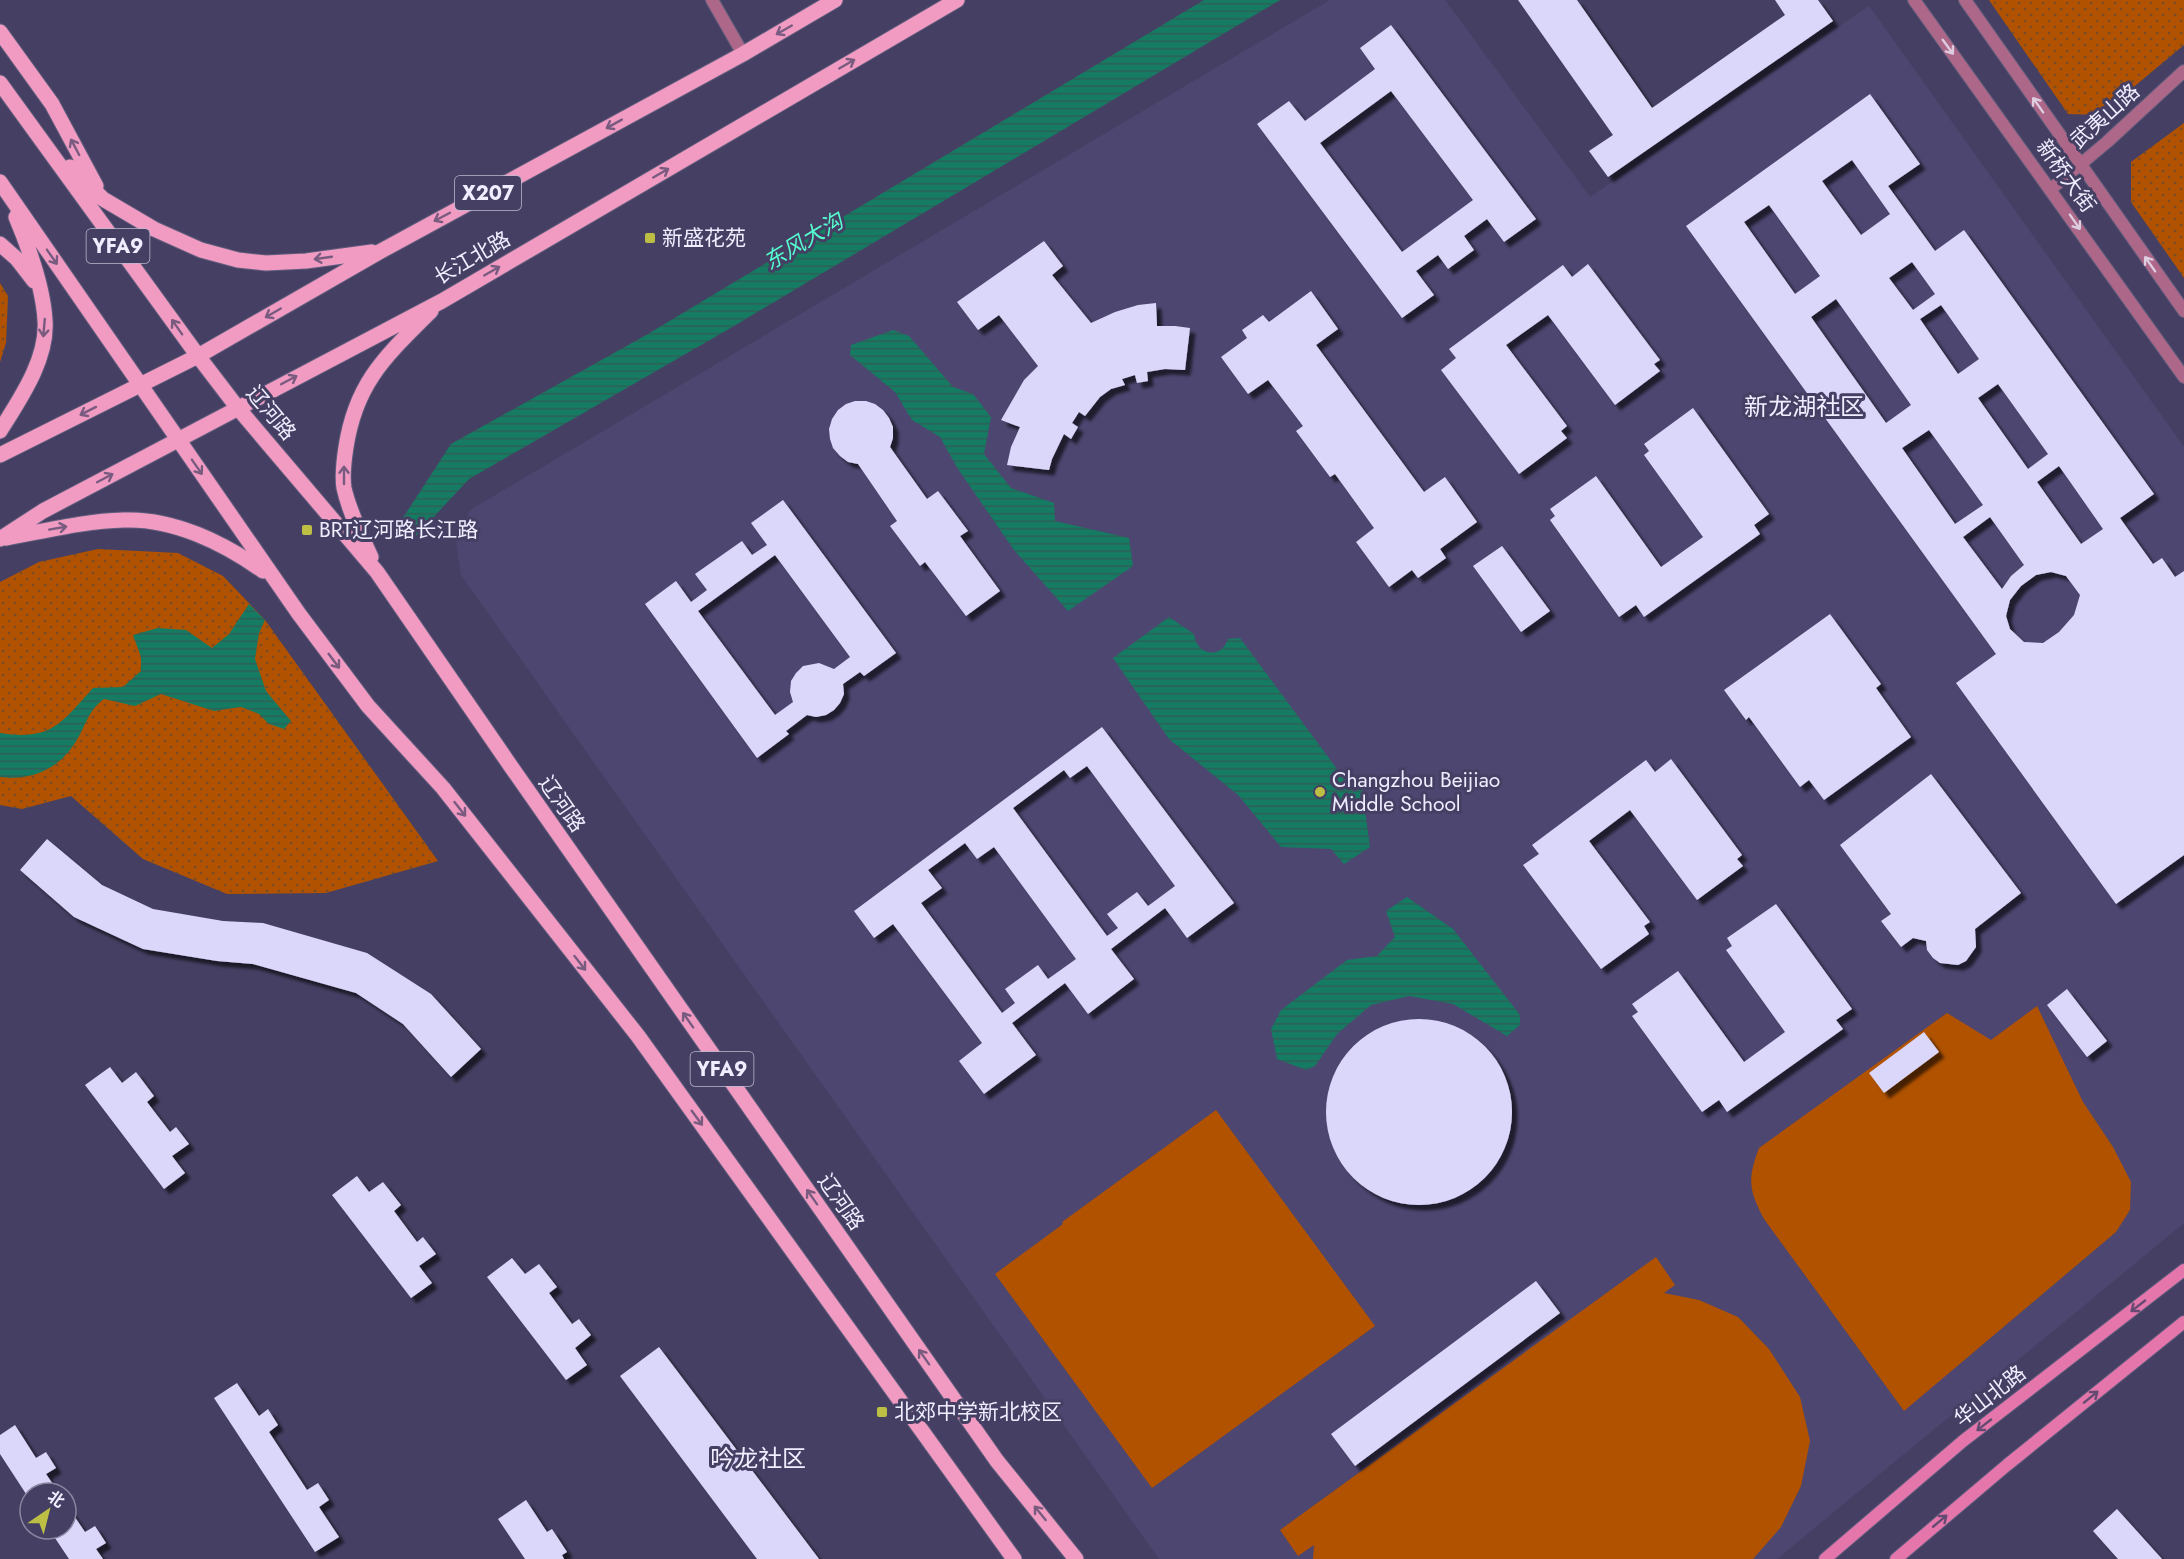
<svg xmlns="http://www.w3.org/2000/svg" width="2184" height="1559" font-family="Jost,'Noto Sans SC',sans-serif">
  <defs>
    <pattern id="grass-dots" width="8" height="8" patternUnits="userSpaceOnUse" patternTransform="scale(1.5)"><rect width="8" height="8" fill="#b05200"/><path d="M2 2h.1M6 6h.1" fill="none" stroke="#7c4c26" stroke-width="1.8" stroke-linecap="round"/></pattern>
    <pattern id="water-rules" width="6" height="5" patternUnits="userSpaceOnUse" patternTransform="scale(1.5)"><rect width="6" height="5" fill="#157b62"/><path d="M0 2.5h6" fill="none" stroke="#2e6157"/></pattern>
    <filter id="shadow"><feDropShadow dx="5.5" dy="5.5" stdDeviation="1.5" flood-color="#0009"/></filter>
  </defs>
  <rect width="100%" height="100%" fill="#454063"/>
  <!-- built -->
  <path fill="#4d4670" d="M1330 0H1445L1590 197 1869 6 2184 447V1223L1777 1559H1159L461 575 456 540 470 510Z"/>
  <!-- grass -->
  <path fill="url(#grass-dots)" d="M1989 0H2184V45L2100 115 2068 114Z
    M2184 123V278L2131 202V162Z
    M0 283 8 296 6 343 0 362Z
    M98 549 178 553 223 576 265 620 438 861 326 893 227 894 143 859 71 796 22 809 0 805V582L39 562Z"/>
  <!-- pitch -->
  <path fill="#b05200" d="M2037 1006 2083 1102 2113 1147 2131 1182 2130 1210 2116 1232 1904 1411 1764 1219C1749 1190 1747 1180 1759 1148L1947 1013 1991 1040Z
    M1216 1110 1375 1326 1152 1488 995 1274 1063 1224 1062 1222Z
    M1656 1257 1675 1285 1664 1293 1699 1300 1738 1317 1769 1349 1800 1397 1810 1441 1801 1486 1781 1527 1753 1559H1313L1314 1545 1298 1556 1280 1530Z"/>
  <!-- water -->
  <path fill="url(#water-rules)" d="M1204 0H1280L734 326 469 479 416 536 399 524 451 444 648 334Z
    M893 330 909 336 953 387 973 394 991 417 984 454 1011 488 1054 503 1055 521 1129 538 1133 566 1068 611 1014 550 958 469 940 437 912 420 895 392 850 355 851 345Z
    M249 604 265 620 259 633 255 659 266 691 291 721 284 729 269 724 259 714 241 707 214 711 161 694 135 706 104 699C89 710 87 722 78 738 61 768 34 781 0 777V733C52 741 61 723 93 688L123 687 141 671V657L133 635 158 628 186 630 212 648 229 634Z
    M1169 617 1194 634C1196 655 1221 660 1228 639L1240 638 1354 792 1362 788 1370 847 1344 864 1331 849 1281 847 1238 795 1169 739 1113 658Z
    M1407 897 1453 929 1520 1015V1025L1507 1036 1453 1004 1409 996 1371 1005 1337 1034 1315 1066 1306 1070 1277 1059 1271 1029 1281 1010 1347 960 1377 956 1395 937 1386 911Z"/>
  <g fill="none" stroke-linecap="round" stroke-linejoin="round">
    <!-- stream -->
    <path stroke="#157b62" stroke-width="6" d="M400 535 411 525"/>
  </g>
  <!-- building -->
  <path fill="#dbd7fa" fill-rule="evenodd" filter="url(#shadow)" d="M1518 0H1577L1652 108 1785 15 1775 0H1818L1833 21 1608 177 1589 151 1613 135Z
    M1391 25 1536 219 1504 242 1487 219 1464 236 1474 250 1448 269 1438 255 1416 271 1434 295 1402 318 1257 124 1289 101 1305 121 1375 69 1360 48ZM1391 91 1473 200 1402 252 1320 143Z
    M1870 94 1920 164 1888 186 1935 251 1964 230 2154 494 2120 518 2153 564 2162 558 2175 577 2184 571V855L2116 904 1956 683 1996 654 1686 226ZM1852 160 1890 214 1861 235 1822 181ZM1769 205 1820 276 1795 294 1744 222ZM1912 262 1935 294 1913 310 1889 278ZM1836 299 1911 405 1886 423 1811 317ZM1941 305 1979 359 1958 374 1920 319ZM1998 384 2048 454 2028 469 1978 398ZM1929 430 1983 505 1955 524 1902 448ZM2059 466 2103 529 2081 544 2037 482ZM1990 517 2024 565 2011 576 2002 589 1963 537ZM2051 572 2066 576 2080 595 2074 615 2059 632 2043 643 2024 642 2010 629 2006 616 2010 600 2021 586 2036 575Z
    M1044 241 1063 266 1052 275 1091 323 1115 312 1138 305 1156 303 1157 326H1175L1190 328 1185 370 1165 369 1147 372 1148 381 1137 383 1135 375 1122 379 1125 385 1111 389 1100 397 1085 416 1079 412 1072 423 1078 427 1071 439 1064 434 1052 459 1049 470 1007 465 1011 447 1020 427 1001 420 1024 380 1038 366 999 315 978 330 957 302Z
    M1588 264 1660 360 1654 364 1660 371 1615 405 1548 315 1506 345 1567 426 1561 431 1567 438 1519 474 1441 370 1456 358 1449 349 1563 265 1572 277Z
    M1311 291 1338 329 1316 345 1424 492 1445 477 1477 522 1440 549 1446 558 1418 578 1412 570 1389 587 1356 542 1374 528 1335 474 1330 477 1296 431 1303 426 1268 380 1248 394 1221 357 1247 338 1242 330 1263 315 1269 322Z
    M855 401H866L875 404 883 410 889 418 893 427V438L890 447 927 499 938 491 968 531 960 536 1000 591 966 616 925 562 920 566 890 526 897 521 858 464 848 462 840 456 833 448 830 439 829 429 832 419 838 410 846 404Z
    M1693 408 1769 514 1754 525 1760 534 1644 617 1636 605 1619 617 1550 520 1555 516 1550 509 1596 476 1661 567 1703 537 1644 455 1649 451 1644 444Z
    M783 500 896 653 864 676 860 672 843 684 844 694 840 703 834 710 826 715 816 717 807 715 786 731 789 734 757 758 645 604 676 581 691 602 707 590 695 574 742 541 752 555 767 545 751 523ZM775 555 850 657 834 669 819 663 803 666 796 673 791 681 790 692 793 702 775 715 698 611Z
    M1502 546 1550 611 1521 632 1473 566Z
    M1830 614 1881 684 1876 688 1911 737 1824 800 1809 780 1800 787 1749 717 1746 720 1724 690Z
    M1102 727 1234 903 1187 938 1165 908 1111 949 1134 979 1088 1014 1065 983 1012 1023 1036 1055 984 1094 959 1061 982 1043 893 924 874 938 854 911ZM1087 766 1175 886 1148 906 1137 892 1107 914 1118 928 1107 936 1013 808 1064 770 1070 778ZM965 843 977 859 994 847 1076 959 1048 979 1038 965 1005 989 1015 1003 1002 1013 921 903 942 888 928 870Z
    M1671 759 1742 855 1737 859 1743 866 1697 900 1630 810 1589 841 1650 922 1644 926 1649 934 1601 969 1523 865 1539 854 1532 845 1646 760 1655 772Z
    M1931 774 2021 893 1975 929 1976 947 1966 961 1958 965 1940 963 1933 958 1927 950 1926 941 1913 938 1901 947 1881 921 1891 914 1840 845Z
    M47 839 102 885 153 909 223 921 263 923 367 953 431 994 481 1049 451 1077 403 1024 356 993 253 964 217 961 143 949 74 917 20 870Z
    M1776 904 1852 1009 1836 1020 1843 1029 1727 1112 1719 1100 1702 1112 1632 1016 1638 1012 1632 1004 1678 971 1744 1062 1785 1032 1726 950 1732 946 1727 938Z
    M2067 989 2107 1041 2087 1057 2047 1005Z
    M1326 1112a93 93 0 1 1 186 0a93 93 0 1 1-186 0Z
    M1924 1032 1939 1052 1884 1093 1869 1073Z
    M110 1067 122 1083 136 1072 154 1096 147 1102 170 1132 176 1127 189 1144 172 1156 185 1173 164 1189 85 1085Z
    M357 1176 369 1192 383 1182 401 1205 394 1211 417 1242 423 1237 436 1254 419 1266 432 1283 411 1298 332 1195Z
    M512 1258 525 1274 539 1264 557 1287 549 1293 572 1324 579 1319 591 1335 575 1348 587 1365 566 1380 487 1277Z
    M1536 1281 1560 1313 1355 1466 1331 1434Z
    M659 1347 819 1559H757L620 1376Z
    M237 1383 259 1416 268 1409 278 1425 269 1432 307 1490 318 1483 329 1500 319 1507 339 1537 315 1552 214 1398Z
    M15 1425 36 1458 46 1452 56 1468 46 1474 59 1493H30V1500L0 1454V1435Z
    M526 1500 547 1532 552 1529 567 1552 562 1555 564 1559H525L498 1519Z
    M66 1504 85 1532 95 1526 106 1543 96 1549 103 1559H69L49 1529H66Z
    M2117 1509 2162 1559H2118L2093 1531Z"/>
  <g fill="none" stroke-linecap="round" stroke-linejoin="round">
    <defs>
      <path id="minor" d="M712 0 743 54"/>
      <path id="tertiary" d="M1914 0 2184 377
        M1965 0 2184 311
        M2051 189 2107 142 2184 71"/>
      <path id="secondary" d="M1825 1559 1963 1441 2184 1270
        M1896 1559 2007 1465 2184 1322"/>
      <path id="primary" d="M0 32 52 104 96 186
        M0 83 198 356 237 407 377 572 512 768 997 1461 1076 1559
        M70 167 103 199 154 229 201 250 238 260 266 263 306 261 372 252
        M0 182 299 614 368 706 443 788 638 1036 1014 1559
        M0 244 17 259 34 281
        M0 431C20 399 48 359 45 320 43 287 29 248 16 217
        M0 455 198 356 381 251 743 54 835 0
        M6 538C45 531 84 521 124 520 173 518 224 543 263 571
        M0 539 43 511 442 301 957 0
        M371 557C361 535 349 511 344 488 342 476 344 460 346 447 356 382 386 356 431 311"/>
    </defs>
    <!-- minor casing -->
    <use href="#minor" stroke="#605c7c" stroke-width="14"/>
    <!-- tertiary casing -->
    <use href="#tertiary" stroke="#605c7c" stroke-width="14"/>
    <!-- secondary casing -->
    <use href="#secondary" stroke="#605c7c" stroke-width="14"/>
    <!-- primary casing -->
    <use href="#primary" stroke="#605c7c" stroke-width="17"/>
    <!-- minor -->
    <use href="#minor" stroke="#ad6788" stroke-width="12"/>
    <!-- tertiary -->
    <use href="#tertiary" stroke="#ad6788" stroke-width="12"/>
    <!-- secondary -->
    <use href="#secondary" stroke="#e576ac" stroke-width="12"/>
    <!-- primary -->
    <use href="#primary" stroke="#f19bc2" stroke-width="15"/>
  </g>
  <!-- one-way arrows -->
  <defs><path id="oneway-shaft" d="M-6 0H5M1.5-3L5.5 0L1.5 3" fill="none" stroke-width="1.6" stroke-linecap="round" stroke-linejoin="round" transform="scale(1.5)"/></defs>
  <g stroke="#795b80">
    <use href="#oneway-shaft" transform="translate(784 30) rotate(150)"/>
    <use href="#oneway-shaft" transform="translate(847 64) rotate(-30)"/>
    <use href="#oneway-shaft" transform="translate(614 124) rotate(151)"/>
    <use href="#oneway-shaft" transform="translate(75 147) rotate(-118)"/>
    <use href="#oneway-shaft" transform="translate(661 173) rotate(-30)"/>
    <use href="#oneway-shaft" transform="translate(442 217) rotate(152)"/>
    <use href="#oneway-shaft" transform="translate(52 257) rotate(55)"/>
    <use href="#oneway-shaft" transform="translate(323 258) rotate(172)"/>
    <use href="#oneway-shaft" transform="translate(492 271) rotate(-30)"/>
    <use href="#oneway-shaft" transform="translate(273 313) rotate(150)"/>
    <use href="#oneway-shaft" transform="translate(177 327) rotate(-125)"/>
    <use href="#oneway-shaft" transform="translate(44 328) rotate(95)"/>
    <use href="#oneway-shaft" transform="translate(289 380) rotate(-28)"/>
    <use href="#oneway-shaft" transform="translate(88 411) rotate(153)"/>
    <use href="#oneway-shaft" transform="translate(197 467) rotate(55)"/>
    <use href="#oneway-shaft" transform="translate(344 475) rotate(-90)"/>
    <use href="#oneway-shaft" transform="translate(105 478) rotate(-28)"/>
    <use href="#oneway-shaft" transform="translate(58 528) rotate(-10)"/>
    <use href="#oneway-shaft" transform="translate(334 661) rotate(53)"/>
    <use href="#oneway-shaft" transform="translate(460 809) rotate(52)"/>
    <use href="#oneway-shaft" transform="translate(580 963) rotate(52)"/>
    <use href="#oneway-shaft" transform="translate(688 1020) rotate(-125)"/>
    <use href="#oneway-shaft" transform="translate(697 1118) rotate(54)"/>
    <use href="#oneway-shaft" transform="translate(812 1197) rotate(-125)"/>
    <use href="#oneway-shaft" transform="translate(924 1357) rotate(-125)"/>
    <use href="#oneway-shaft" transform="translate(1040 1513) rotate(-129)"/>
  </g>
  <g stroke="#decce1">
    <use href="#oneway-shaft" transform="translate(1948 47) rotate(54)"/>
    <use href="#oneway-shaft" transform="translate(2038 105) rotate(-125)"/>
    <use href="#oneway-shaft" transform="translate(2075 222) rotate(55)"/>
    <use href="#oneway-shaft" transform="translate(2150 264) rotate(-125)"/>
  </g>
  <g stroke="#654b72">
    <use href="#oneway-shaft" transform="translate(2138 1306) rotate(142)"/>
    <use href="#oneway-shaft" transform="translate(2091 1397) rotate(-39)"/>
    <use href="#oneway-shaft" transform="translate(1984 1425) rotate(142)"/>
    <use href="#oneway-shaft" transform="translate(1940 1521) rotate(-40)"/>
  </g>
  <!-- markers -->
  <g fill="#bcbf44" stroke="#454063" stroke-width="2">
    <rect x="644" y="232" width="12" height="12" rx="3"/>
    <rect x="301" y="524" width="12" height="12" rx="3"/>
    <circle cx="1320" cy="792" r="6"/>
    <rect x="876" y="1406" width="12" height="12" rx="3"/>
  </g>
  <g text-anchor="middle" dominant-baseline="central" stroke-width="6" stroke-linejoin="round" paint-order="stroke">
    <!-- shield labels -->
    <g fill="#454063" stroke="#bcb9d0" stroke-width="1.5">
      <rect x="455" y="176" width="66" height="34" rx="4.5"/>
      <rect x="86.5" y="229" width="63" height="34" rx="4.5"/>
      <rect x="690.5" y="1052" width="63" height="34" rx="4.5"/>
    </g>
    <g font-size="20" font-weight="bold" fill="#efedff">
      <text x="488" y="193">X207</text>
      <text x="118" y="246">YFA9</text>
      <text x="722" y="1069">YFA9</text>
    </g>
    <!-- street labels -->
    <g font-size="21" fill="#efedff" stroke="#454063">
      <text transform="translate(2105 116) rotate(-42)">武夷山路</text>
      <text transform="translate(2066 176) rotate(54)">新桥大街</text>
      <text transform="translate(472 258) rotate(-30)">长江北路</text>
      <text transform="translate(271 413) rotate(50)">辽河路</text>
      <text transform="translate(562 804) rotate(55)">辽河路</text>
      <text transform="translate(841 1202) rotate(55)">辽河路</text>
      <text transform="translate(1990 1396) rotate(-38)">华山北路</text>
    </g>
    <!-- poi labels -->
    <g font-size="21" fill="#efedff" stroke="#454063" text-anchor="start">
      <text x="662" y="238">新盛花苑</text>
      <text x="319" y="530">BRT辽河路长江路</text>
      <text x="1332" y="780">Changzhou Beijiao<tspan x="1332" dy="24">Middle School</tspan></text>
      <text x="894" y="1412">北郊中学新北校区</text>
    </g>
    <!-- water labels -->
    <g font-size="22" font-style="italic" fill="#55fed0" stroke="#454063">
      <text transform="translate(803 241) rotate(-31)">东风大沟</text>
    </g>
    <!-- quarter labels -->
    <g font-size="24" fill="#efedff" stroke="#454063">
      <text x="1804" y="406">新龙湖社区</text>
      <text x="758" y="1458">吟龙社区</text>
    </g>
  </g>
  <!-- north arrow -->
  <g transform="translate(48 1511) rotate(35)"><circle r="28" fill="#454063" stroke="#8985a1" stroke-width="1.5"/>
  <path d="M0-4.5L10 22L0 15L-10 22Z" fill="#bcbf44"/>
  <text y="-9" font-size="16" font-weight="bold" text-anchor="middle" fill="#efedff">北</text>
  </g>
</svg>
